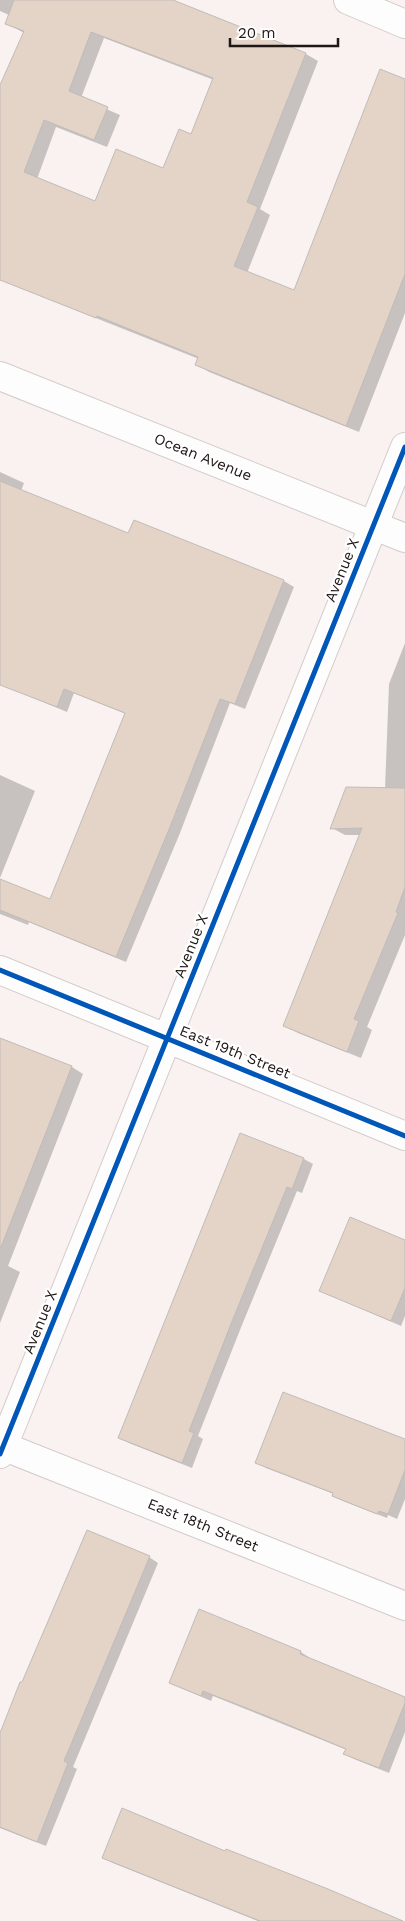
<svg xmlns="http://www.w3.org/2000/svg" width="405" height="1921" font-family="'Work Sans',sans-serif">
  <rect width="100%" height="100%" fill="#f9f2f0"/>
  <!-- shadow -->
  <path fill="#0003" fill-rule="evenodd" d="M0 0H168L306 54 318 61 260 209 270 215 247 273 295 291 405 80V313L359 432 209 372 196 364 199 359 0 280V88L24 33 6 23 9 15 0 11ZM104 38 214 80 192 135 164 169 96 203 37 179 56 127 107 147 120 115 81 98Z
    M0 472 24 483 21 491 129 535 134 521 284 581 294 587 245 709 230 703 180 833 126 962 29 922 28 925 0 914V881L51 901 126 714 74 693 67 712 0 684Z
    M405 643V935L367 1027 372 1030 361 1058 298 1033 284 1025 360 835H345L332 828 385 789 389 684Z
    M0 775 35 791 0 878Z
    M0 1038 72 1067 83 1074 8 1266 20 1272 0 1323Z
    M304 1159 313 1164 302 1193 297 1191 242 1325 198 1436 203 1439 192 1468 129 1443 120 1437Z
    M405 1241V1316L401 1326 321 1291Z
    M405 1441V1499L397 1519 388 1515 387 1518 343 1501 333 1496 334 1494 266 1468 257 1462Z
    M149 1557 158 1563 73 1767 77 1769 46 1846 0 1828V1736Z
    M200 1611 301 1652 310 1658 309 1659 405 1698V1732L389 1773 354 1759 345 1754 347 1750 213 1696 211 1701 170 1683Z
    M227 1851 403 1921H258L113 1863 103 1858 226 1852Z"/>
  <!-- building -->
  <path fill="#e4d3c7" stroke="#c1bcb8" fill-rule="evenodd" d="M14 0H173L306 53 247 202 258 207 234 266 294 290 380 69 405 79V274L346 426 195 365 198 357 97 316 96 318 0 280V85L24 31 5 24ZM91 32 213 78 191 134 179 129 163 168 116 149 95 201 24 172 44 120 94 140 108 107 69 91Z
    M0 481 128 533 134 520 284 580 235 704 220 699 170 827 116 957 0 910V879L50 899 125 713 64 689 57 707 0 685Z
    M346 787 405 788V887L396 912 398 913 354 1019 359 1021 347 1052 283 1026 362 828 330 829Z
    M0 1038 72 1066 1 1247H0Z
    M240 1133 304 1158 292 1189 287 1187 233 1319 189 1431 194 1433 182 1463 118 1438Z
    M350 1217 405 1240V1288L391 1321 319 1291Z
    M283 1392 405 1439V1470L388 1514 379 1511 377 1514 332 1496 333 1493 255 1463Z
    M87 1530 150 1556 64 1761 68 1763 37 1842 0 1827V1733L20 1682H22Z
    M199 1609 301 1651 300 1654 405 1697V1703L379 1768 343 1754 346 1749 274 1719 203 1691 201 1696 169 1683Z
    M122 1808 225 1851 226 1849 328 1889 403 1921H260L102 1858Z"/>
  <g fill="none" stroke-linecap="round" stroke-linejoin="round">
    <defs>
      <path id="minor" d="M348 0 405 24
        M0 970 405 1136
        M0 1445 405 1606
        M0 1454 405 447"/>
      <path id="secondary" d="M0 376 405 538"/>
    </defs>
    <!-- minor casing -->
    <use href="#minor" stroke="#d4ccca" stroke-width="30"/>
    <!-- secondary casing -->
    <use href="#secondary" stroke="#d4ccca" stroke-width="30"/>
    <!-- minor -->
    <use href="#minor" stroke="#fefdfd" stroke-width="28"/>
    <!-- secondary -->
    <use href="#secondary" stroke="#fefdfd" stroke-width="28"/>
    <defs>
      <path id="cycleway" d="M0 970 405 1136
        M0 1454 405 447"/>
    </defs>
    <!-- cycleway casing -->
    <use href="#cycleway" stroke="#fff" stroke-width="8"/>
    <!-- cycleway -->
    <use href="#cycleway" stroke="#0057b8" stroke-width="5"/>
  </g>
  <g text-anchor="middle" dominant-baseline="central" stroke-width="4.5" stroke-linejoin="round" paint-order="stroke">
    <!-- street labels -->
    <g font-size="15" fill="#1f1716" stroke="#fff">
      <text transform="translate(203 457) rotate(22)">Ocean Avenue</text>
      <text transform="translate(342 570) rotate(-68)">Avenue X</text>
      <text transform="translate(191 946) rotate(-68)">Avenue X</text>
      <text transform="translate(235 1052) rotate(22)">East 19th Street</text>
      <text transform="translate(40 1322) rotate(-68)">Avenue X</text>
      <text transform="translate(203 1525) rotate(22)">East 18th Street</text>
    </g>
  </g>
  <!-- scale -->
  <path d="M230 38v8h108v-8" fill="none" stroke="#1f1716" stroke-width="2.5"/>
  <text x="238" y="38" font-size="15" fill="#1f1716" stroke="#ffffff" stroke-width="4" paint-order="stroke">20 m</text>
</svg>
